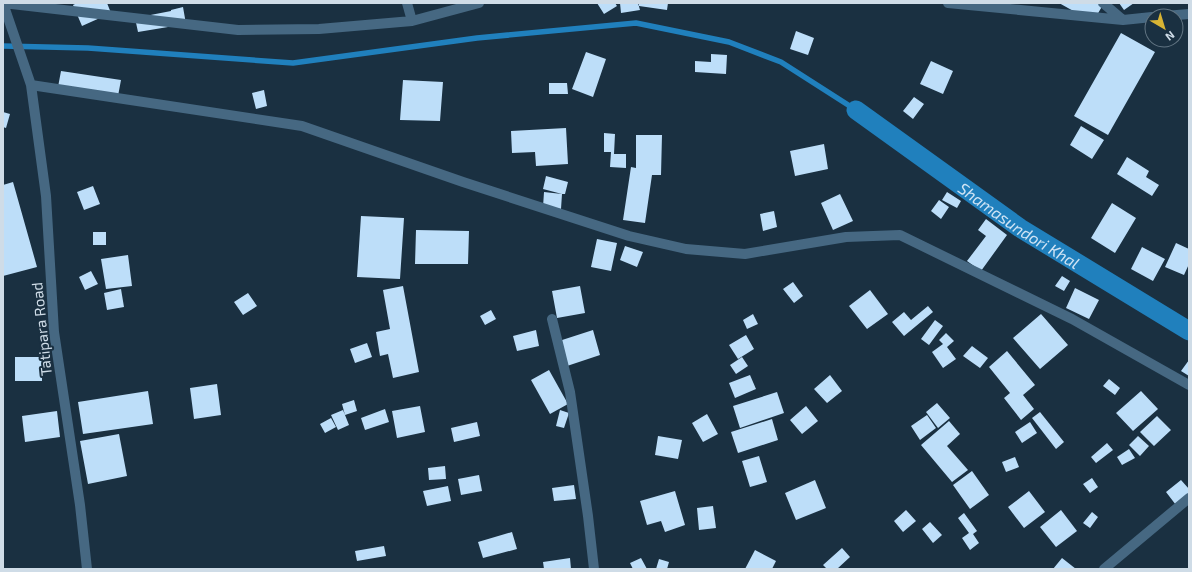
<svg xmlns="http://www.w3.org/2000/svg" width="1192" height="572" font-family="'Exo 2',sans-serif">
  <rect width="100%" height="100%" fill="#1a3041"/>
  <g fill="none" stroke-linecap="round" stroke-linejoin="round">
    <!-- stream -->
    <path stroke="#2080bd" stroke-width="5.5" d="M3 46 88 48 293 63 477 38 636 23 729 42 781 62 856 110"/>
    <!-- canal -->
    <path stroke="#2080bd" stroke-width="19" id="s1" d="M856 110 1020 228 1189 331"/>
  </g>
  <!-- building -->
  <path fill="#bddef9" d="M77 3H107L111 13 82 26 73 5Z
    M597 3H615L617 6 604 14Z
    M620 3H638L640 10 621 13Z
    M639 3H668L667 10 639 6Z
    M1059 3H1104L1093 22Z
    M1119 3H1134L1124 10Z
    M183 7 186 24 138 32 135 18 171 11V10Z
    M796 31 814 38 808 55 790 49Z
    M1121 33 1155 52 1108 135 1074 116Z
    M586 52 606 59 593 97 572 89Z
    M711 54 727 55 726 74 695 72V61L711 62Z
    M931 61 953 71 943 94 920 84Z
    M61 71 121 80 118 96 58 87Z
    M403 80 443 82 440 121 400 120Z
    M549 83H567L568 94H549Z
    M264 90 267 106 256 109 252 93Z
    M914 97 924 104 913 119 903 111Z
    M3 112 10 114 6 128 3 127Z
    M1081 126 1104 140 1092 159 1070 145Z
    M566 128 568 164 536 166 535 152 512 153 511 131Z
    M604 133 615 134 614 154H626V168L610 167 611 152H604Z
    M636 135H662L661 175H652L645 223 623 220 631 167 636 168Z
    M824 144 828 169 795 176 790 151Z
    M1127 157 1149 171 1146 177 1159 185 1152 196 1117 174Z
    M546 176 568 182 565 194H562L561 209 543 207 544 192 562 194 543 189Z
    M13 182 37 267 3 276V185Z
    M93 186 100 204 84 210 77 192Z
    M947 192 961 201 957 208 942 200Z
    M840 194 853 221 833 230 821 203Z
    M939 200 949 207 941 219 931 211Z
    M1112 203 1136 218 1115 253 1091 238Z
    M774 211 777 227 763 231 760 214Z
    M361 216 404 218 400 279 357 277Z
    M986 219 1007 235 981 271 967 261 986 236 978 230Z
    M416 230 469 231 468 264H415Z
    M93 232H106V245H93Z
    M597 239 617 243 611 271 591 267Z
    M1176 243 1189 249V264L1184 275 1165 267Z
    M625 246 643 252 637 267 620 260Z
    M1142 247 1165 259 1153 281 1131 269Z
    M128 255 132 286 106 289 101 259Z
    M91 271 98 284 85 290 79 277Z
    M1062 276 1070 281 1064 291 1055 286Z
    M793 282 803 296 794 303 783 289Z
    M403 286 419 372 393 378 388 354 380 356 376 332 390 329 383 290Z
    M580 286 585 313 557 318 552 291Z
    M1075 288 1099 300 1089 319 1066 308Z
    M121 289 124 307 107 310 104 293Z
    M870 290 888 314 867 329 849 306Z
    M248 293 257 306 243 315 234 302Z
    M928 306 933 312 904 336 892 322 904 312 911 320Z
    M491 310 496 319 485 325 480 316Z
    M753 314 758 324 747 329 743 320Z
    M1041 314 1068 345 1040 369 1013 338Z
    M935 320 943 326 929 345 921 339Z
    M536 330 539 346 517 351 513 336Z
    M593 330 600 355 567 366 559 341Z
    M946 333 954 341 947 347 956 359 943 368 932 352 943 344 939 340Z
    M746 335 754 349 738 359 729 345Z
    M367 343 372 357 355 363 350 349Z
    M972 346 988 358 980 368 963 356Z
    M1007 351 1035 385 1023 395 1034 409 1021 420 1004 398 1010 393 989 367Z
    M15 357H42V381H15Z
    M742 357 748 366 736 374 730 365Z
    M1189 360V376L1181 371Z
    M549 370 568 404 550 414 531 380Z
    M750 375 756 389 735 398 729 383Z
    M830 375 842 391 827 403 814 389Z
    M1109 379 1120 388 1115 395 1103 386Z
    M217 384 221 415 194 419 190 388Z
    M148 391 153 424 83 434 78 402Z
    M1141 391 1158 409 1133 431 1116 413Z
    M777 392 784 413 740 428 733 406Z
    M354 400 357 411 345 415 342 404Z
    M937 403 950 418 938 428 926 412Z
    M420 406 425 432 397 438 392 411Z
    M806 406 818 421 802 434 790 420Z
    M385 409 389 422 365 430 361 418Z
    M343 410 349 425 338 430 331 415Z
    M560 410 569 413 564 428 556 426Z
    M57 411 60 437 25 442 22 416Z
    M1040 412 1064 442 1056 449 1032 418Z
    M707 414 718 434 703 442 692 423Z
    M927 415 936 428 920 440 911 426Z
    M1157 416 1171 430 1154 446 1140 432Z
    M331 418 336 427 325 433 320 424Z
    M772 419 778 440 738 453 731 432Z
    M949 421 960 434 947 446 968 470 952 482 921 445Z
    M477 422 480 436 454 442 451 428Z
    M1030 422 1037 433 1022 443 1015 432Z
    M119 434 127 476 88 484 80 441Z
    M658 436 682 440 678 459 655 455Z
    M1138 436 1149 446 1140 456 1129 445Z
    M1107 443 1113 450 1096 463 1091 457Z
    M1129 449 1135 458 1122 465 1117 457Z
    M759 456 767 482 750 487 742 461Z
    M1015 457 1019 467 1006 472 1002 462Z
    M445 466 446 479 429 480 428 468Z
    M972 471 989 495 970 509 953 485Z
    M479 475 482 491 461 495 458 479Z
    M1092 478 1098 487 1090 493 1083 484Z
    M815 480 826 508 796 520 785 493Z
    M1181 480 1189 489V500L1179 509 1166 492Z
    M574 485 576 499 554 501 552 488Z
    M448 486 451 501 427 506 423 491Z
    M675 491 685 525 665 532 661 521 647 525 640 501Z
    M1029 491 1045 512 1024 528 1008 507Z
    M713 506 716 528 699 530 697 508Z
    M906 510 916 521 903 532 894 521Z
    M1061 510 1077 531 1056 547 1040 527Z
    M1092 512 1098 517 1090 528 1083 523Z
    M964 513 977 531 973 534 979 543 970 550 962 538 969 533 958 518Z
    M930 522 942 535 933 543 922 529Z
    M512 532 517 549 483 558 478 542Z
    M384 546 386 556 357 561 355 551Z
    M842 548 850 557 837 569H827L823 565Z
    M755 550 776 561 772 569H745Z
    M570 558 571 569H544L543 562Z
    M641 558 647 569H633L630 563Z
    M1062 558 1076 569H1053Z
    M659 559 669 562 667 569H656Z"/>
  <g fill="none" stroke-linecap="round" stroke-linejoin="round">
    <!-- minor -->
    <path stroke="#466882" stroke-width="10" d="M3 3 31 85 46 196 54 332 80 505 87 569
      M3 3 238 30 319 29 412 21 479 3
      M407 3 412 21
      M948 3 1123 20
      M1103 3 1123 20 1152 17
      M1165 16 1189 14
      M31 85 302 126 463 182 629 236 686 249 745 254 846 237 900 235 1072 319 1189 385
      M552 319 570 392 588 516 594 569
      M1104 569 1189 498"/>
  </g>
  <g text-anchor="middle" dominant-baseline="central" stroke-width="4" stroke-linejoin="round" paint-order="stroke">
    <!-- street labels -->
    <g font-size="15" fill="#cfdce7" stroke="#1a3041">
      <text transform="translate(41 329) rotate(-96)">Tatipara Road</text>
    </g>
    <!-- water labels -->
    <g font-size="16" font-style="italic" fill="#d0e4f5" stroke="#1a3041">
      <text stroke="none"><textPath href="#s1" startOffset="200">Shamasundori Khal</textPath></text>
    </g>
  </g>
  <!-- border -->
  <rect width="1192" height="572" fill="none" stroke="#cfdce7" stroke-width="8"/>
  <!-- north arrow -->
  <g transform="translate(1164 28) rotate(142)"><circle r="19" fill="#1a3041" stroke="#627583"/>
  <path d="M0-3L7 15L0 10L-7 15Z" fill="#d8b434"/>
  <text y="-6" font-size="11" font-weight="bold" text-anchor="middle" fill="#cfdce7">N</text>
  </g>
</svg>
